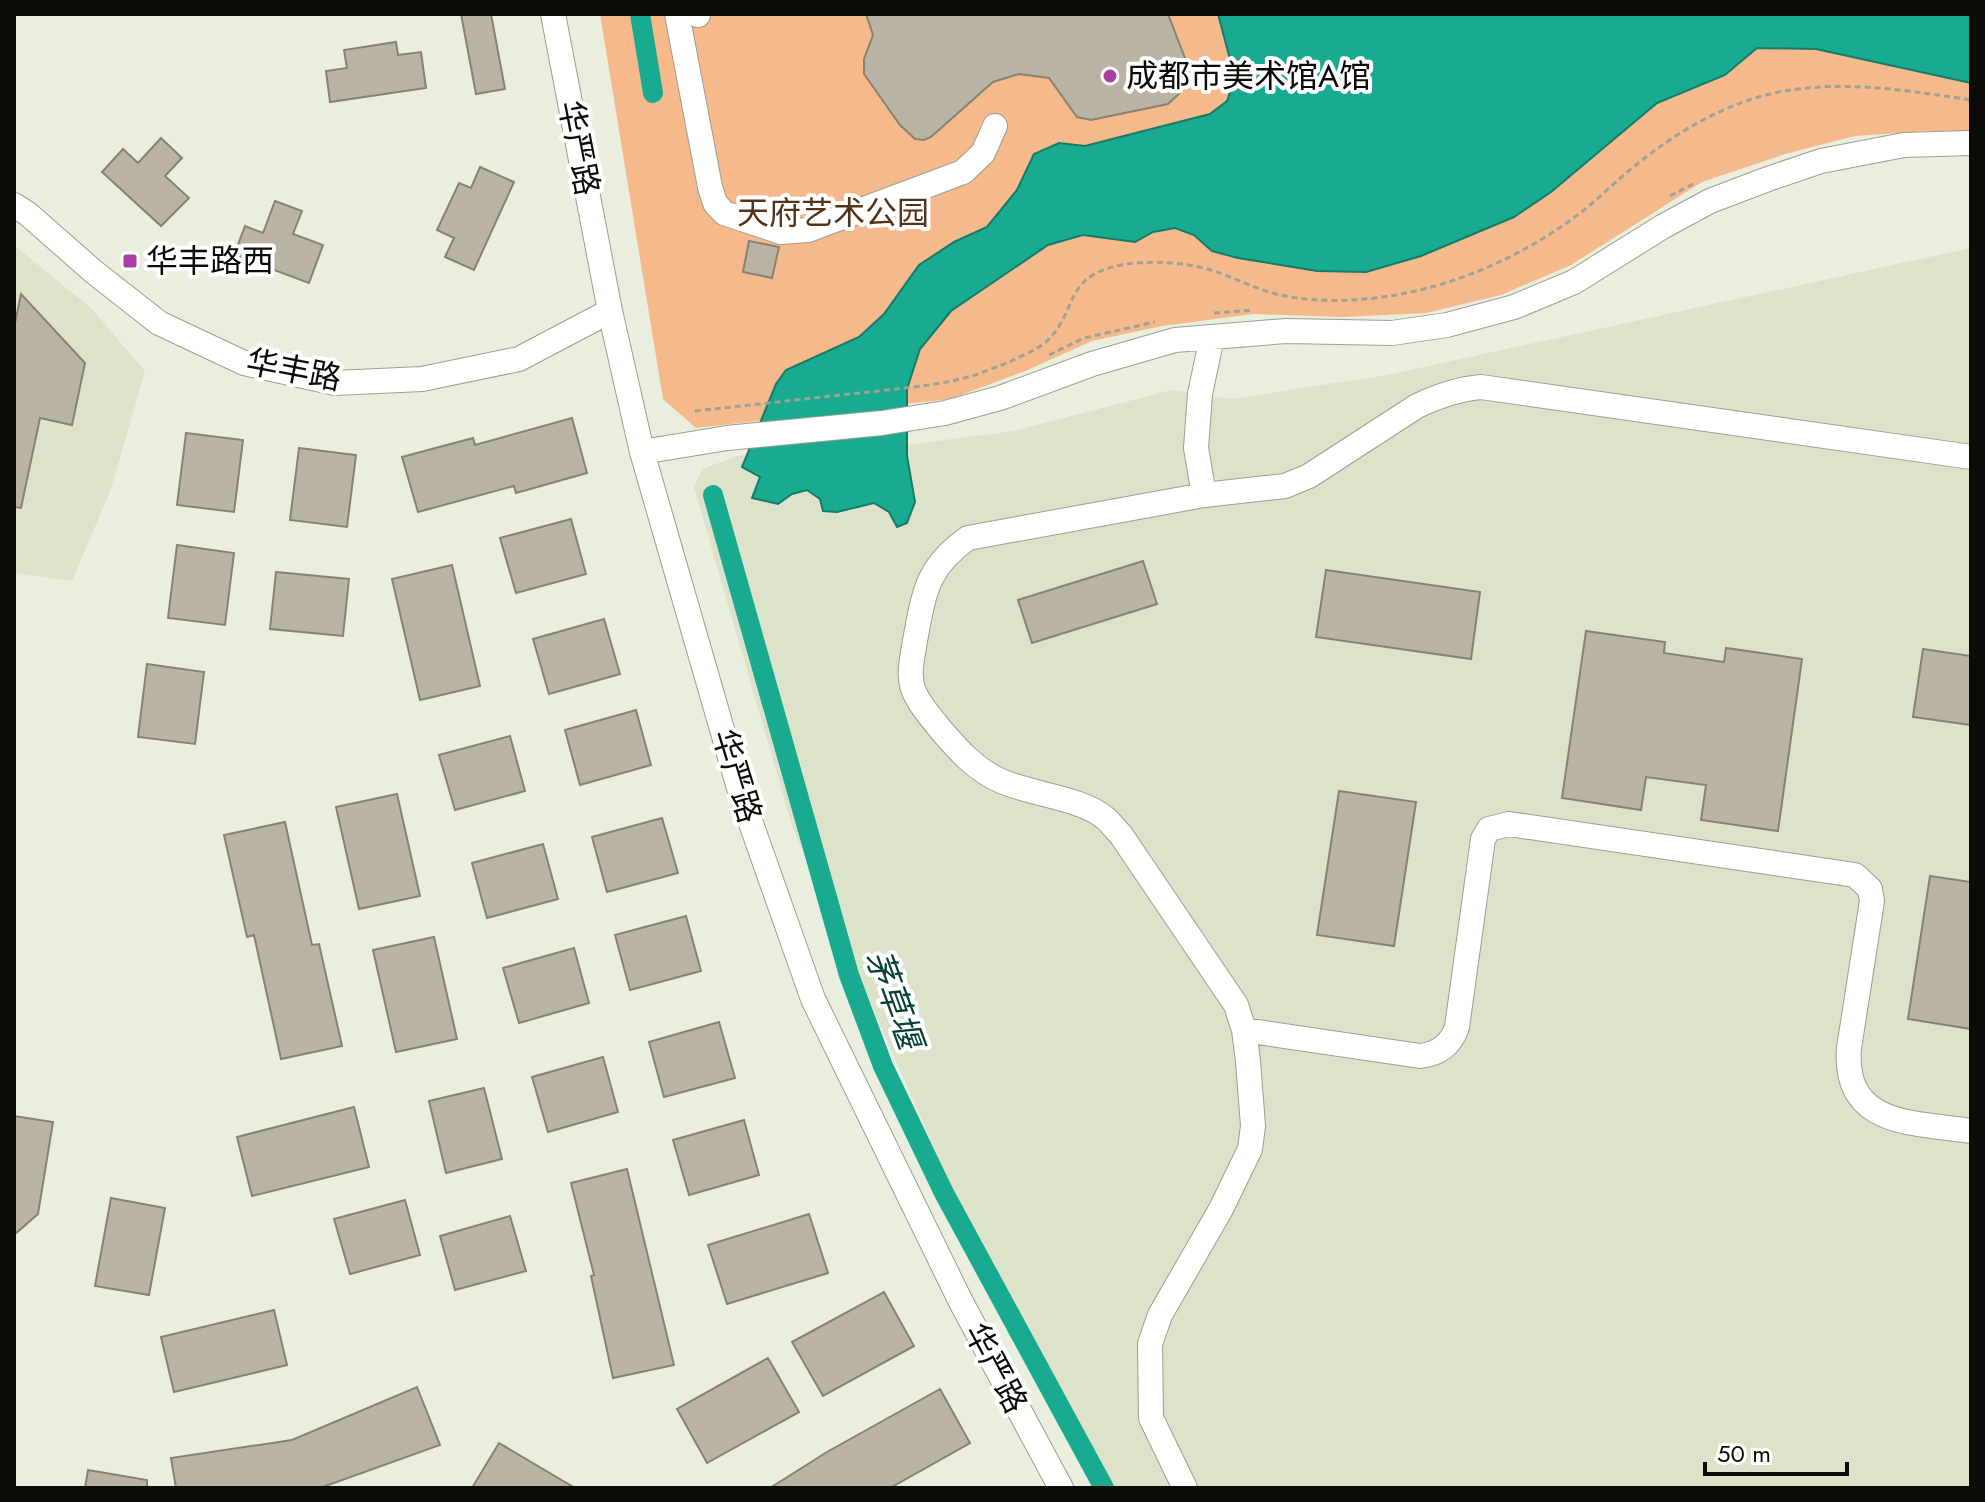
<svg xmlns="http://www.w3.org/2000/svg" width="1985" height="1502" font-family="Jost,'Noto Sans SC',sans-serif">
  <rect width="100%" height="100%" fill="#eaeede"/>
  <!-- built -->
  <path fill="#dde2cb" d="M14 245 92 309 145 371 111 489 72 581 14 573Z
    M1971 248V1488H1115L949 1181 792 826 694 487 702 469 738 456 800 448 899 446 1013 431 1172 390 1232 399 1387 375Z"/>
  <!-- green -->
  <path fill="#f6b98b" d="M600 14H1971V131H1929L1855 136 1785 154 1702 182 1571 265 1501 295 1426 313 1342 317 1253 314 1162 326 1092 341 1023 372 950 399 696 428 663 399Z"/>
  <!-- water -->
  <path fill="#18ab90" stroke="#147b67" stroke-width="2" d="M1218 14H1971V83L1816 49 1757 48 1725 75 1657 103 1551 192 1514 217 1421 256 1366 272 1317 271 1238 258 1212 251 1194 235 1175 228 1153 232 1135 242 1083 235 1048 245 951 311 920 349 907 389V456L915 502 907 523 897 527 889 512 874 503 837 512 823 511 820 499 807 490 792 494 778 504 752 498 760 477 742 467 776 384 786 370 859 337 884 314 919 265 954 242 987 227 1017 190 1034 154 1059 143 1085 146 1210 114 1227 101 1235 78Z"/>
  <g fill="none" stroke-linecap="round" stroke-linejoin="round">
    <!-- canal -->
    <path stroke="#18ab90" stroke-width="20" d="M640 14 653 93
      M713 495 849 975 883 1066 944 1193 1104 1488"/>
  </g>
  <!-- building -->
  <path fill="#bab4a5" stroke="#888274" stroke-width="2" d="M461 14H491L505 89 476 94Z
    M866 14H1168L1188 66 1184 89 1168 104 1091 120 1077 117 1049 78 1019 74 993 82 931 137 924 140 915 139 900 125 864 74V59L873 35Z
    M396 42 398 55 421 52 426 88 330 102 326 71 347 68 344 50Z
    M161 138 182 158 165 176 189 198 161 226 102 172 123 149 138 163Z
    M480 167 514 182 474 270 445 257 454 238 437 230 459 183 471 188Z
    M275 201 302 211 293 234 323 245 309 283 234 255 245 226 263 233Z
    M749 241 779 247 772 278 743 272Z
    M21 294 85 363 72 425 40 418 21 508 14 507V328Z
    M572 418 587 473 516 493 514 486 418 512 402 457 473 438 475 445Z
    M186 433 243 440 234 512 177 505Z
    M299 448 356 455 347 527 290 520Z
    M571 519 586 574 516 593 500 538Z
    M177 545 234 553 225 625 168 618Z
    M1143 561 1157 604 1032 643 1018 600Z
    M452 565 480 686 420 700 392 579Z
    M1326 570 1480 592 1471 659 1316 637Z
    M276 572 349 579 343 636 270 629Z
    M604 619 620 674 549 694 533 639Z
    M1586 631 1665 642 1664 653 1724 662 1726 648 1802 659 1778 831 1701 820 1706 785 1646 777 1641 810 1562 798Z
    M1923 649 1971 656V725L1913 717Z
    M147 664 204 672 195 744 138 737Z
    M636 710 651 765 580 785 565 730Z
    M510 736 525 791 455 810 439 755Z
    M1339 791 1416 802 1394 946 1317 935Z
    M397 794 420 896 359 909 336 807Z
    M662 818 678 873 607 892 592 837Z
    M285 822 312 945 319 944 342 1046 281 1059 254 935 247 937 224 835Z
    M543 844 558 899 487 918 472 863Z
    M1930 876 1971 882V1029L1908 1019Z
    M686 916 701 971 630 990 615 935Z
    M434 937 457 1039 396 1052 373 950Z
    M574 948 589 1003 519 1023 503 968Z
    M719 1022 735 1078 664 1097 649 1042Z
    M603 1057 618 1112 548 1132 532 1077Z
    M484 1088 502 1159 446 1173 429 1101Z
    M354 1107 369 1167 252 1196 237 1137Z
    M14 1116 53 1122 38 1214 14 1235Z
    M744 1120 759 1175 689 1195 673 1140Z
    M627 1169 674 1365 613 1378 591 1276 594 1275 571 1183Z
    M111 1198 165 1208 149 1295 95 1286Z
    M405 1200 420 1255 350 1274 334 1219Z
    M809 1214 828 1273 727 1304 708 1245Z
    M510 1216 526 1271 455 1290 440 1236Z
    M884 1292 914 1346 823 1396 792 1342Z
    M274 1310 287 1365 174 1392 161 1337Z
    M768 1358 799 1412 707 1463 677 1409Z
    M417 1387 440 1445 320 1488H176L171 1458 292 1440Z
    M940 1389 970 1443 890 1488H770L827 1452Z
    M499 1443 575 1488H472Z
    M88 1470 147 1480V1488H85Z"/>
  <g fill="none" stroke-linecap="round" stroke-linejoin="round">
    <defs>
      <path id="minor" d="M553 14 610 311 642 452 741 795 813 999 961 1302 1061 1488
        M677 14 710 187 715 203 724 213 781 232 808 230 963 172 983 153 995 126
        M698 14V15
        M14 205 28 214 94 272 159 323 244 363 335 383 422 379 519 359 610 311
        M642 452 727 438 882 423 945 413 1000 398 1092 364 1175 340 1286 331 1392 333 1447 325 1514 307 1574 282 1662 227 1710 201 1768 179 1821 161 1904 145 1971 143
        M1204 495 1196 448 1200 394 1212 337
        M1244 1030 1420 1056C1438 1054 1451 1045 1457 1027L1483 839 1489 829 1509 824 1855 875 1870 889 1872 901 1849 1048C1843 1127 1913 1122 1971 1131
        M1185 1488 1151 1418 1150 1344 1160 1315 1221 1209 1250 1149 1253 1126 1248 1061 1244 1030 1236 1005 1121 835C1116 830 1111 823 1105 818 1082 798 1030 794 1001 781 976 770 959 751 941 730 905 686 907 685 917 630 925 587 930 565 968 538L1204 495 1285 486 1309 476 1417 406C1438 396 1458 389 1481 387L1971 457"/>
    </defs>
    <!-- minor casing -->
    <use href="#minor" stroke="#9c9f90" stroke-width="26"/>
    <!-- path -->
    <path stroke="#9ea195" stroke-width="3" stroke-dasharray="6 4" stroke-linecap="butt" d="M1670 196 1695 183
      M1214 313 1254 310
      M1049 355 1084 338 1155 322
      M695 411C753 405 811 398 869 392 910 387 953 385 991 369 1005 364 1038 350 1047 341 1079 310 1062 277 1121 265 1149 260 1183 262 1211 270 1233 277 1253 288 1276 294 1326 306 1386 300 1435 286 1484 272 1531 249 1572 219 1595 203 1614 182 1636 165 1680 129 1734 98 1791 90 1852 81 1911 91 1971 100"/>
    <!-- minor -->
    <use href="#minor" stroke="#fff" stroke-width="24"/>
  </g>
  <!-- markers -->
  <g fill="#a73ea0" stroke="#fff" stroke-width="3">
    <circle cx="1110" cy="76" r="8"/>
    <rect x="122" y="253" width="16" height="16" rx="4"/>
  </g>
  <g text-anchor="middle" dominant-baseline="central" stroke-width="8" stroke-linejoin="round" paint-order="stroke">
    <!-- poi labels -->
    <g font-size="32" fill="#0b0c07" stroke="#fff" text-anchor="start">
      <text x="1126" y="76">成都市美术馆A馆</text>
      <text x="146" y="261">华丰路西</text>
    </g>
    <!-- street labels -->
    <g font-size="32" fill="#0b0c07" stroke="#fff">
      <text transform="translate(579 148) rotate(79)">华严路</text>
      <text transform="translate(294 370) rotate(11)">华丰路</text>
      <text transform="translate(737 776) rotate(73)">华严路</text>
      <text transform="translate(996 1368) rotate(62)">华严路</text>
    </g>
    <!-- park labels -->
    <g font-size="32" fill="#533319" stroke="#fff">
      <text x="833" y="213">天府艺术公园</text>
    </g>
    <!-- water labels -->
    <g font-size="34" font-style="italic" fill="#054135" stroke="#fff">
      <text transform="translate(894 999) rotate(70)">茅草堰</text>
    </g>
  </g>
  <!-- border -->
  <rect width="1985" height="1502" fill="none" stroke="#0b0c07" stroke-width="32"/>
  <!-- scale -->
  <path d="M1705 1462v12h142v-12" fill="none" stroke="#0b0c07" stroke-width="4"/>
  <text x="1717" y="1462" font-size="24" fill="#0b0c07" stroke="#ffffff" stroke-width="6" paint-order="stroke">50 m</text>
</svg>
